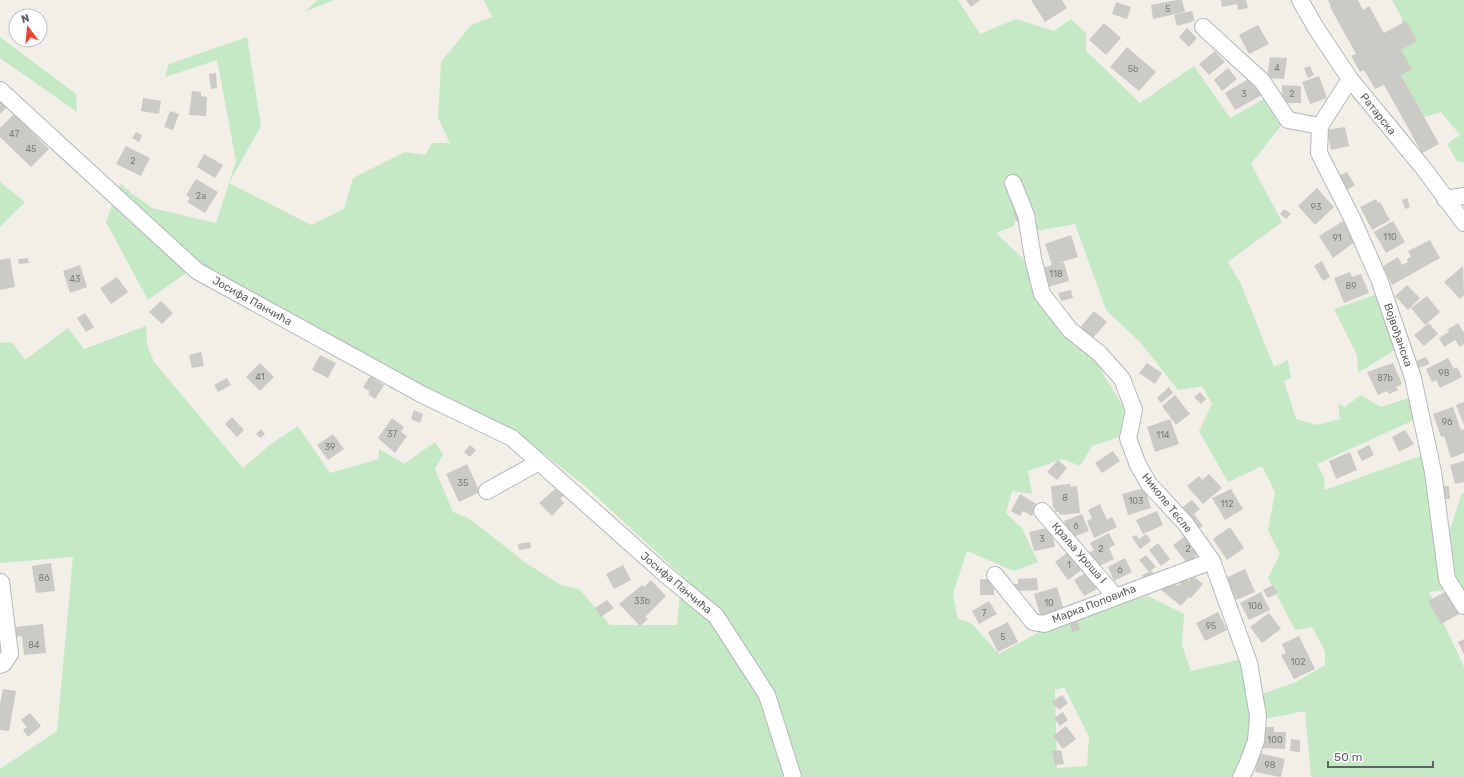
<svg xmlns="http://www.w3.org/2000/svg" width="1464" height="777" font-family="Rubik,sans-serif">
  <rect width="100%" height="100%" fill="#f1efe8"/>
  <!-- green -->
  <path fill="#c5e8c5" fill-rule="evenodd" d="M317 0H334L305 12Z
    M484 0H958L980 34 1016 19 1054 31 1071 19 1086 33V51L1140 103 1194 66 1230 118 1269 96 1283 123 1251 164 1282 222 1228 262 1241 284 1274 367 1288 360 1291 378 1284 381 1296 419 1317 425 1340 419 1338 403 1345 407 1361 395 1381 407 1408 398 1414 420 1317 464 1324 477 1325 490 1423 455 1432 524 1448 535 1462 493H1464V588L1429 592 1464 667V777H1311L1305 711 1265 719 1262 694 1296 682 1325 665V651L1312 627 1295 630 1268 578 1280 554 1268 531 1275 492 1262 466 1228 482 1199 431 1212 404 1202 386 1178 390 1141 343 1106 310 1075 224 1036 231 1019 205 1014 226 996 233 1025 261 1097 363 1126 412 1122 436 1092 446 1080 466 1063 459 1028 471 1032 494 1012 491 1006 513 1022 528 1038 562 1014 571 967 551 953 594 958 619 971 623 999 654 1052 625 1118 604 1148 596 1184 614 1182 645 1191 671 1242 659 1254 720 1237 777H0V769L57 731 73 557 0 563V343L12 342 25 360 68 328 84 349 146 326 147 344 154 362 243 468 271 444 298 426 330 473 379 459V449L404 464 435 442 443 455 435 469 453 512 470 519 526 563 561 585 579 589 610 625H677L682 576 586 487 524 438 284 313 199 264 148 300 106 222 120 184 152 208 216 223 236 161 217 60 165 77 169 64 247 37 261 126 229 183 311 225 344 209 353 178 405 152 425 155 432 143H450L438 118 441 62 471 25 492 17ZM1064 687 1089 737 1087 766 1057 768 1055 690Z
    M1392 0H1464V163L1457 161 1447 144 1460 135 1441 112 1424 117 1401 75 1402 18Z
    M0 37 76 94 77 112 0 58Z
    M0 182 25 202 0 227Z
    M1378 294 1398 348 1358 373 1357 355 1334 309Z"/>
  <!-- building -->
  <path fill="#cccac5" d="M966 0H980L971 7Z
    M1031 0H1062L1067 8 1045 22Z
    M1177 0H1182L1185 12 1153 19 1151 5Z
    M1221 0H1246L1248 8 1238 10 1237 4 1222 7Z
    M1328 0H1358L1363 10 1369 6 1384 33 1406 21 1417 41 1401 50 1412 69 1401 75 1439 144 1422 153 1384 85 1375 89 1364 70 1360 72 1351 56 1356 54 1330 7H1331Z
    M1116 2 1131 7 1127 19 1112 14Z
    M1192 11 1195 21 1177 26 1174 15Z
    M1104 23 1121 38 1106 55 1089 40Z
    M1258 25 1269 44 1249 54 1239 35Z
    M1187 28 1197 38 1189 47 1179 37Z
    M1127 47 1156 72 1139 91 1110 67Z
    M1215 51 1225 62 1209 75 1199 64Z
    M1270 57 1287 58 1284 79 1267 78Z
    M1310 66 1314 75 1308 78 1304 68Z
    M1228 68 1237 79 1222 91 1214 80Z
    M216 73 217 88 211 89 209 74Z
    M1319 76 1327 98 1310 104 1302 82Z
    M1252 77 1262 95 1235 110 1225 93Z
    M1282 85 1301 86V103H1282Z
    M192 91 201 92V96L207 97 206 116 189 115Z
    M143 98 161 101 159 114 141 111Z
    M0 101 7 107 0 114Z
    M170 111 179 114 173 130 164 127Z
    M14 114 49 149 31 167 0 137V128Z
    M1345 127 1349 146 1331 150 1327 130Z
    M136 132 142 135 139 142 132 138Z
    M126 146 150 158 141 176 116 164Z
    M204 154 223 165 215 178 197 167Z
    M1347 172 1355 185 1344 192 1335 177Z
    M196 179 218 192 205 213 187 202 190 198 186 195Z
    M1317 188 1334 207 1315 225 1298 206Z
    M1407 198 1410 207 1405 209 1402 200Z
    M1376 199 1378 203 1380 202 1390 220 1372 230 1360 207Z
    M1284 209 1291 214 1286 219 1280 214Z
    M1019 211 1023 219 1017 222 1013 213Z
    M1343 221 1356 241 1333 258 1319 236Z
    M1393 221 1405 242 1386 253 1374 232Z
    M1071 235 1078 257 1058 263 1064 262 1069 281 1048 287 1043 268 1052 265 1045 244Z
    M1430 240 1440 258 1392 285 1383 266 1398 257 1402 265 1408 262 1407 259 1411 257 1408 251Z
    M10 258 15 287 0 290V260Z
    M28 258 29 263 19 264 18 259Z
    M1322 261 1330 277 1323 281 1314 266Z
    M80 265 87 287 70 293 63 271Z
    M1463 266 1464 295 1460 299 1444 282Z
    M1350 272 1352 277 1361 274 1369 293 1344 303 1334 278Z
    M117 277 128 292 111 304 100 288Z
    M1407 285 1420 298 1408 310 1395 296Z
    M1071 290 1073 298 1061 301 1058 293Z
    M1427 296 1440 312 1425 325 1411 308Z
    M161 301 173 313 162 324 149 312Z
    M1094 311 1107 322 1092 339 1079 329Z
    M85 313 94 327 86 332 77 318Z
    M1429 323 1438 334 1424 346 1414 335Z
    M1458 323 1464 333V344L1460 347 1455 340 1444 347 1439 338 1449 332 1447 330Z
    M201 352 204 366 192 368 189 355Z
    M320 355 336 363 328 378 312 370Z
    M1426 357 1430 364 1419 368 1416 361Z
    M1448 358 1454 369 1457 367 1462 377 1440 388 1436 380 1432 382 1426 369Z
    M260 363 274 377 260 391 246 377Z
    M1147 363 1162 373 1155 384 1139 373Z
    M1393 363 1402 384 1396 387 1398 390 1389 394 1387 391 1378 395 1367 372Z
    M370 376 384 385 375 399 368 394 370 392 363 387Z
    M227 378 231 385 218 392 214 385Z
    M1169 387 1173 393 1161 403 1157 398Z
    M1200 392 1206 399 1201 404 1194 397Z
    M1175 395 1190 414 1176 425 1162 406Z
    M1464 402V425L1456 405Z
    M1453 407 1461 430 1464 429V453L1451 458 1444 436 1441 437 1433 414Z
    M414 410 423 414 420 423 411 419Z
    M232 417 244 430 237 437 225 424Z
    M392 418 404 427 401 432 407 436 395 453 378 438Z
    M1170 419 1179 444 1155 452 1147 427Z
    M261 429 265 434 260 438 256 434Z
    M1405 430 1414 444 1399 452 1392 437Z
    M333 434 344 449 328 460 317 445Z
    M470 445 476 450 470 457 464 452Z
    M1369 445 1374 455 1362 461 1357 451Z
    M1113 451 1120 461 1102 473 1095 463Z
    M1350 452 1357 470 1336 479 1329 461Z
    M1058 460 1067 468 1057 480 1047 472Z
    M1464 461V482L1455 484 1450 465Z
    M467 464 480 492 459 502 446 474Z
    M1209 474 1222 488 1203 504 1187 486 1199 476 1202 480Z
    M561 484 568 491 560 499 564 503 552 516 539 503Z
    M1070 484 1071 487 1077 486 1080 513 1059 515V512H1055V508H1053L1051 486Z
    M1441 486H1449L1450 499H1442Z
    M1145 488 1151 508 1128 515 1122 494Z
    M1231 489 1243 509 1225 520 1212 498Z
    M1020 494 1038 505 1032 516 1023 511 1020 516 1011 511Z
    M1192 500 1200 509 1194 514 1203 526 1196 531 1181 508Z
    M1100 504 1107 520 1112 517 1117 527 1094 538 1087 521 1092 518 1088 510Z
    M1157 511 1163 525 1143 534 1136 520Z
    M1082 514 1089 531 1071 538 1064 521Z
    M1051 527 1055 547 1034 551 1029 532Z
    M1230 527 1244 548 1227 560 1213 539Z
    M1109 533 1115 545 1109 548 1114 559 1097 567 1090 552 1094 550 1090 543Z
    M1146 534 1151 541 1140 549 1132 537 1136 535 1139 539Z
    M1188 534 1202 552 1187 563 1173 545Z
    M530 542 531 548 519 550 518 544Z
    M1158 543 1170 559 1161 566 1149 550Z
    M1071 550 1084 568 1068 580 1055 562Z
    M1146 555 1156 567 1149 572 1139 560Z
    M1125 558 1132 572 1114 581 1108 567Z
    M51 563 55 591 36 593 32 566Z
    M623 565 631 580 614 589 606 574Z
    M1245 569 1255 592 1236 600 1226 578Z
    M1089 571 1099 588 1084 596 1074 580Z
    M1152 571 1155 579 1145 583 1142 575Z
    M1193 576 1203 584 1191 598 1189 597 1181 606 1161 590 1173 582 1178 586 1184 577 1189 581Z
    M1037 578 1038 590 1013 591 1012 584H1018V579Z
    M980 579 995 580 1000 588H994V595H980Z
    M651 580 666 596 645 617 648 619 640 626 619 604 642 585 644 587Z
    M1273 585 1278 593 1268 598 1263 590Z
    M1057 587 1064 611 1041 618 1034 594Z
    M1447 591 1459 614 1441 624 1428 601Z
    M1261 592 1270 610 1249 620 1240 603Z
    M607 600 614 608 601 617 595 608Z
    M989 601 997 614 979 624 972 611Z
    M1218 612 1227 630 1205 641 1196 623Z
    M1269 613 1281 629 1262 643 1250 627Z
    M1077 618 1080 630 1072 632 1069 620Z
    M1008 622 1018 642 998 652 988 632Z
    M43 624 46 653 24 655 22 636 15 637V627Z
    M1299 636 1315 669 1294 679 1281 655 1286 653 1282 644Z
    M1464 639V654L1458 642Z
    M3 689 16 691 9 731 0 730V704Z
    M1062 695 1068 703 1059 710 1052 702Z
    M1063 712 1068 720 1060 726 1054 718Z
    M30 713 41 726 28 737 23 730 27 727 21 720Z
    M1066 726 1076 739 1063 749 1053 736Z
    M1264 727H1274V732H1286L1285 749 1263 748Z
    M1291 739 1300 740V752L1290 751Z
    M1061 750 1064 764 1055 765 1052 751Z
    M1259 753 1285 759 1281 777 1255 772Z"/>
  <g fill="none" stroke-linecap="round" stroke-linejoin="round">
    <defs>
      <path id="minor" d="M1300 0 1316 28 1350 79 1424 169 1464 223
        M1203 27 1262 81 1288 120 1320 126
        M1350 79 1320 126 1319 153 1352 218 1379 279 1413 378 1433 472 1447 579 1464 606
        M0 90 197 271 423 395 512 438 666 575 716 616 767 695 793 777
        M1013 183 1026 215 1033 258 1042 294 1070 330 1100 354 1122 379 1134 410 1128 438 1138 465 1149 484 1186 524 1212 561 1249 663 1258 716 1256 741 1247 765 1241 777
        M1445 199 1464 196
        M487 491 539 462
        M1042 511 1115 596
        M995 575 1033 622 1044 624 1212 561
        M0 665 3 664 10 654 1 582"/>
    </defs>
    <!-- minor casing -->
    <use href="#minor" stroke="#b5b8bc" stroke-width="18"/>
    <!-- minor -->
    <use href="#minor" stroke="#fff" stroke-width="16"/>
  </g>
  <g text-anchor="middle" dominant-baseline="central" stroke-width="3.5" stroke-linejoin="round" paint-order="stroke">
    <!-- number labels -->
    <g font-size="9" fill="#7a7d7f">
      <text x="1168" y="9">5</text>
      <text x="1277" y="68">4</text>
      <text x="1133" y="69">5b</text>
      <text x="1244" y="94">3</text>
      <text x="1292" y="94">2</text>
      <text x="14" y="134">47</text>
      <text x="31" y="149">45</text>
      <text x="133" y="161">2</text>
      <text x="201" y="196">2a</text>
      <text x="1316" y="207">93</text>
      <text x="1390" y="237">110</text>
      <text x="1337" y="238">91</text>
      <text x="1056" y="274">118</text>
      <text x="75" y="279">43</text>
      <text x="1351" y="286">89</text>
      <text x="1444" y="373">98</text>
      <text x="260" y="377">41</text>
      <text x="1385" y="378">87b</text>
      <text x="1447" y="422">96</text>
      <text x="392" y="434">37</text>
      <text x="1163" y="435">114</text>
      <text x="330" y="447">39</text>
      <text x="463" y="483">35</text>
      <text x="1065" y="498">8</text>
      <text x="1136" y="501">103</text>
      <text x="1227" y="504">112</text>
      <text x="1076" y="526">6</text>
      <text x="1042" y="539">3</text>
      <text x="1101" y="549">2</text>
      <text x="1188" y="549">2</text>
      <text x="1069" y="565">1</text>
      <text x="1120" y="570">6</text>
      <text x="44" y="578">86</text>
      <text x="642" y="601">33b</text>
      <text x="1049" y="603">10</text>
      <text x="1255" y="606">106</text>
      <text x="984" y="613">7</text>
      <text x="1211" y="626">95</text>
      <text x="1003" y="637">5</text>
      <text x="34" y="645">84</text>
      <text x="1298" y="662">102</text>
      <text x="1275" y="740">100</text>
      <text x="1270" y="765">98</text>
    </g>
    <!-- street labels -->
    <g font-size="11" fill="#5f6368" stroke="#fff">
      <text transform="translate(1378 114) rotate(51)">Ратарска</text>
      <text transform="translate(252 301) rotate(29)">Јосифа Панчића</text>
      <text transform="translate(1398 335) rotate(71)">Војвођанска</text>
      <text transform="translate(1167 503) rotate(51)">Николе Тесле</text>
      <text transform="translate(1079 553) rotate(49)">Краља Уроша I</text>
      <text transform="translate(676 583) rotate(40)">Јосифа Панчића</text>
      <text transform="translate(1094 604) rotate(-21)">Марка Поповића</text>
    </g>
  </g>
  <!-- north arrow -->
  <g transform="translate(28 28) rotate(344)"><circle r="19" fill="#ffffff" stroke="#bfc1c3"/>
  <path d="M0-3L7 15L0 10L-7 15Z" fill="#ea4335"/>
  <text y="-6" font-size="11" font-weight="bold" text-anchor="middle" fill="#5f6368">N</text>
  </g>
  <!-- scale -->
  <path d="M1328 761v6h105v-6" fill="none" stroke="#5f6368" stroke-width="2"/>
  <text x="1334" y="761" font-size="12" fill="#5f6368" stroke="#ffffff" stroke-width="3" paint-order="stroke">50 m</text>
</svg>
